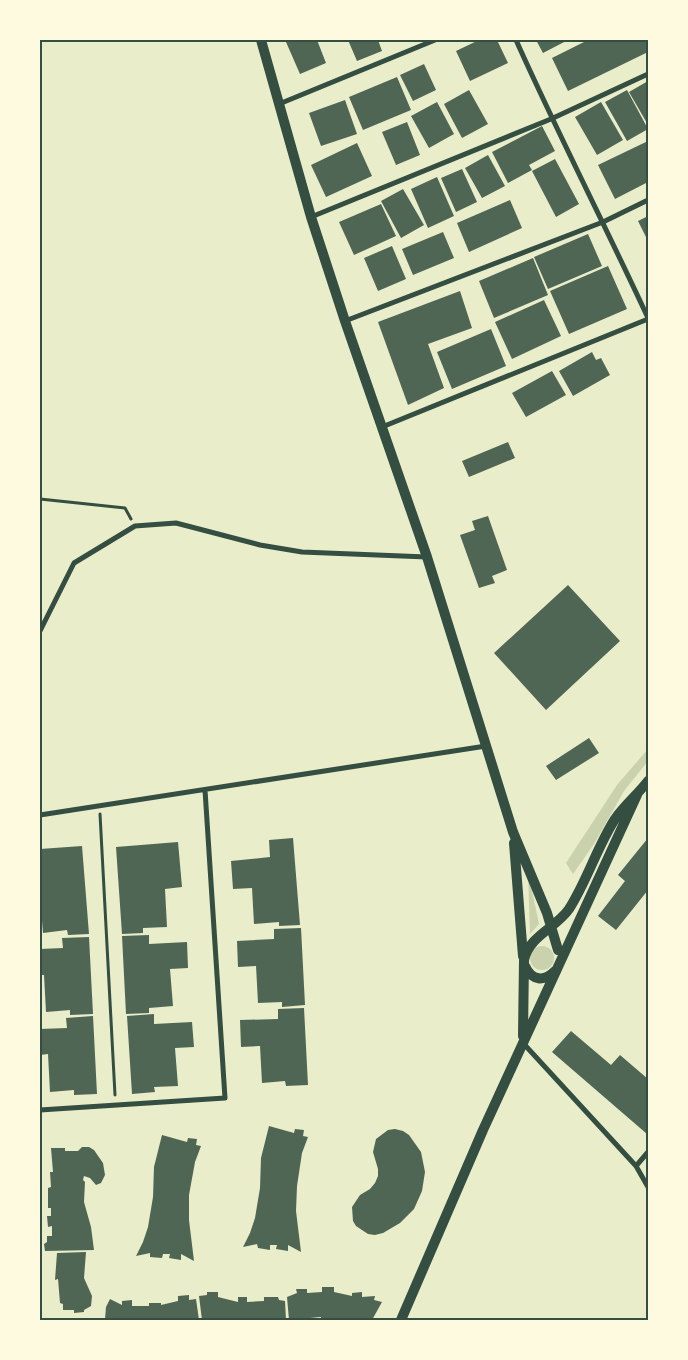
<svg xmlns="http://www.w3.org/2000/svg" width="688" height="1360" font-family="Helvetica,sans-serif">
  <rect width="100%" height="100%" fill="#e9edc9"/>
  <!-- green -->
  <path fill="#cad2ad" d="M648 749V761L624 791 594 844 573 874 566 863 617 785Z
    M528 872 539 924 530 934Z
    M530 958a12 12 0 1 1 24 0a12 12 0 1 1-24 0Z"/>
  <!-- building -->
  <path fill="#4f6655" d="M292 40H317L326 63 300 74 286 42Z
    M348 40H378L382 51 357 61Z
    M479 40H497L508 63 470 81 456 51Z
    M536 40H568L543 53Z
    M588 40H648V52L568 91 552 58Z
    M424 64 436 90 413 101 400 75Z
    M397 77 411 110 363 130 349 97Z
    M648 81V125L629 92Z
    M469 90 488 124 462 138 444 104Z
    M627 90 648 129 627 141 605 102Z
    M345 100 357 134 321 146 309 113Z
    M437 102 454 134 429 148 411 116Z
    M601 102 623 140 597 155 575 117Z
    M407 122 420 155 396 165 382 132Z
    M542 126 555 151 529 165 532 170 508 183 492 152Z
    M648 141V182L615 199 598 165Z
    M357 143 372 176 326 197 311 165Z
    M488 155 505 186 482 198 465 168Z
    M555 159 579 204 556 217 532 171Z
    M462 169 477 202 456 212 441 178Z
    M437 177 454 216 428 228 411 189Z
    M403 189 424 225 401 238 381 201Z
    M510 200 522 228 469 252 457 223Z
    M381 204 396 236 354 255 339 222Z
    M648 216V241L638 221Z
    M443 232 454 258 413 275 402 249Z
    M588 234 602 266 548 289 534 257Z
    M392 246 406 279 378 291 364 258Z
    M533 258 548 295 494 318 479 281Z
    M608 266 627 309 569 334 550 291Z
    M460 291 472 328 428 344 444 388 408 405 378 322Z
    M544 300 561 336 512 359 495 322Z
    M491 329 506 366 452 389 437 352Z
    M592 352 596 360 601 358 610 375 573 396 559 371Z
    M552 371 566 395 526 417 512 393Z
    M508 442 515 458 469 477 462 461Z
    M488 516 507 570 492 576 495 583 479 588 460 535 475 530 472 521Z
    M568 585 620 641 546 710 494 653Z
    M589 738 599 753 556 780 546 766Z
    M293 838 300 925 279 926V922L254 924 252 888 233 889 231 861 270 857 269 840Z
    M648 838V890L616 930 598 916 625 881 618 875Z
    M178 842 182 887 165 889 167 927 143 928V933L122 934 116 847Z
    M82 846 89 934 68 935 67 930 43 933 40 896V849Z
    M301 928 305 1005 282 1007V1002L258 1003 256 966 238 967 237 941 274 939V929Z
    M149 935V944L187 942 188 968 170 969 173 1006 149 1008V1013L126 1014 122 936Z
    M89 937 93 1014 70 1015V1010L46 1012 44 975H40V949L63 948 62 938Z
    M304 1008 308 1085 286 1086 285 1081 262 1083 260 1046 241 1047 240 1020 278 1019V1009Z
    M154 1014V1024L192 1022 194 1047 175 1048 178 1086 154 1087 155 1092 132 1094 127 1016Z
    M93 1016 97 1094 74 1095V1090L50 1092 48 1054 40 1055V1029L67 1028 66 1018Z
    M571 1031 611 1065 620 1055 648 1079 647 1134 552 1052Z
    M269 1126 294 1133 295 1129 304 1130 303 1136 308 1137 302 1153 297 1186 296 1211 301 1252 288 1245V1251L276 1249 277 1245H270V1250L258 1248 257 1244 243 1247 250 1233 255 1218 260 1188 261 1158Z
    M395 1129 403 1131 409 1135 421 1152 425 1172 422 1191 414 1209 400 1223 383 1233 375 1235 368 1234 356 1226 353 1221 352 1207 360 1195 370 1189 375 1183 378 1176V1169L373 1152 376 1139 388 1130Z
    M162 1135 187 1142 188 1138 197 1139 196 1145 201 1146 195 1162 189 1195V1220L194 1261 181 1254V1260L169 1258 170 1254H163L162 1258 150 1257V1253L136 1256 143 1242 148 1227 153 1197 154 1167Z
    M82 1147H89L94 1150 103 1163 105 1175 101 1183 96 1185 90 1178 84 1176 83 1180 85 1182 84 1202 91 1227 94 1250 45 1251 44 1244 47 1242V1236H52V1226L48 1227 47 1216H51V1208H48V1188L51 1187 50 1172H53L51 1148H65V1151H78Z
    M86 1252 84 1278 92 1296 91 1306 84 1310V1312L74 1313V1310H63V1304L60 1303 58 1279 55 1280 57 1253Z
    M322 1287H334V1292L352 1296V1293L362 1292V1297L375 1296 374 1300 382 1302 372 1320H321V1317L310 1318V1320H289L287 1297 297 1293 296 1289H307V1293L322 1292Z
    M207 1292H218V1297L238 1302V1297H247V1302L264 1301V1297H278L279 1300 285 1301 286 1320H202L199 1296 207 1295Z
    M189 1295V1300L196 1299 199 1320 105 1319 106 1307 110 1299 122 1305V1301L132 1300V1306H149V1303H161V1305L178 1301V1296Z"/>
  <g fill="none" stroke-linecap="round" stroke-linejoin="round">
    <!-- path -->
    <path stroke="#344e41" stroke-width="3" d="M40 499 125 508 131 519
      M100 814 115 1095"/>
    <!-- minor -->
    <path stroke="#344e41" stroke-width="5" d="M516 40C558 134 605 225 648 318
      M279 104 435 40
      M311 217 551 119 648 74
      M345 321 603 222 648 200
      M382 427 648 319
      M40 631 74 563 135 526 176 523 260 545 302 552 427 557
      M40 815 486 746
      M523 1043 636 1166 648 1187
      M40 1110 225 1098 205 790
      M636 1166 648 1152"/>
    <!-- secondary -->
    <path stroke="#344e41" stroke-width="10" d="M261 40 311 217 345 321 427 557 513 832 547 913 558 950
      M514 843 523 956
      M525 966C532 981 544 982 555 971
      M523 1036 524 960C529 936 556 928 569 909 587 881 597 847 615 819 624 806 638 794 648 781
      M401 1320 483 1130 637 795"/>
  </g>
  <!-- border -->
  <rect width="688" height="1360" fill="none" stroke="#fefae0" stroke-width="82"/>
  <rect x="41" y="41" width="606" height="1278" fill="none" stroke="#344e41" stroke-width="2"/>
</svg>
